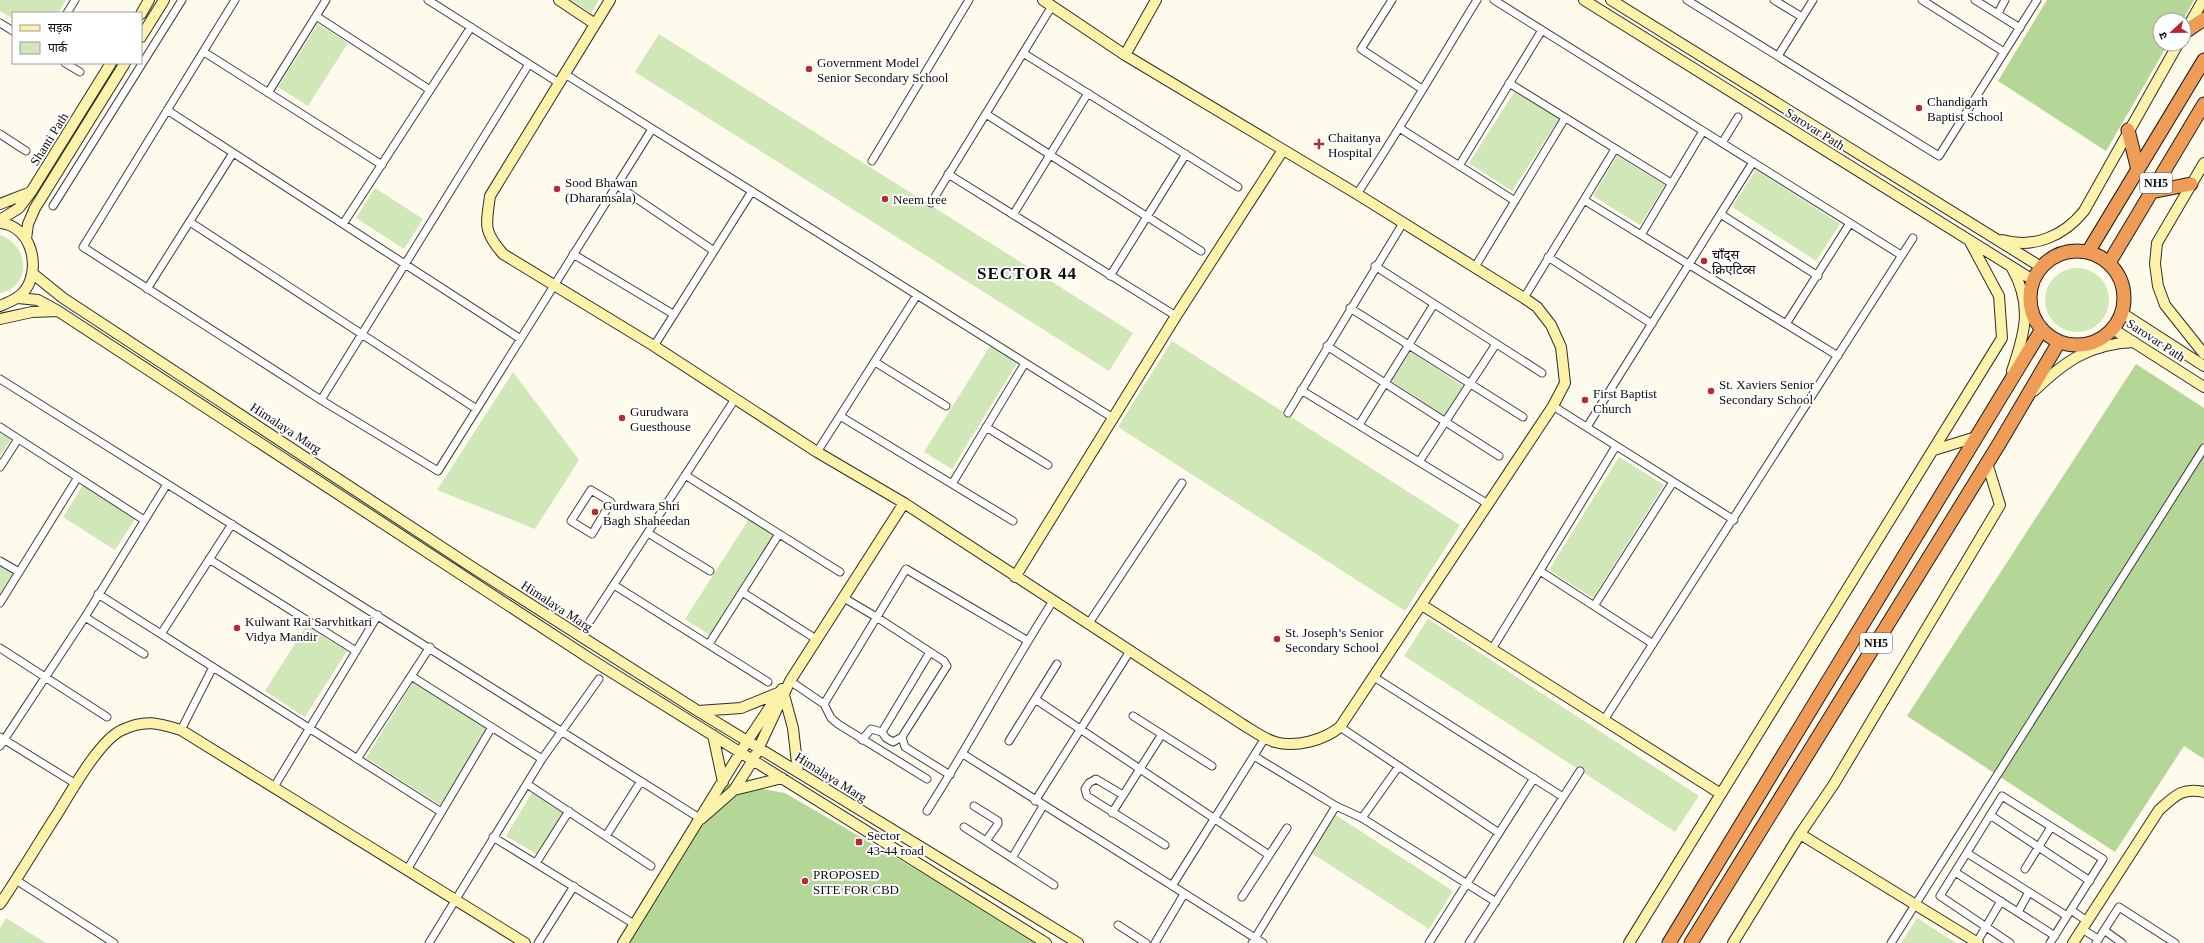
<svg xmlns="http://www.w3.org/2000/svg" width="2204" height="943" font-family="'Times New Roman','Noto Sans Devanagari',serif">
  <rect width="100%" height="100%" fill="#fefaec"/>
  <!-- green -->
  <path fill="#d0e7b7" d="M0 0H66L58 13H13V19L0 11Z
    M571 0H599L591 13Z
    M318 24 348 43 308 106 278 87Z
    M659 34 1133 333 1109 371 635 72Z
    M1515 91 1559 119 1512 191 1469 163Z
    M1617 156 1665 185 1640 225 1593 196Z
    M1756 170 1840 224 1816 261 1732 207Z
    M375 188 423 219 404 249 356 218Z
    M0 235C29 245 33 286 0 293Z
    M2045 300a32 32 0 1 1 64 0a32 32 0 1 1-64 0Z
    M1172 341 1460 525 1405 611 1118 427Z
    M990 346 1017 363 952 469 924 452Z
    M1410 351 1463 386 1444 416 1391 381Z
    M513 372 579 460 535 529 437 490Z
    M0 432 11 439 0 456Z
    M1619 457 1664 485 1593 598 1549 570Z
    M83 485 135 519 115 550 63 517Z
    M749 519 774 535 710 635 685 619Z
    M0 565 14 574 0 596Z
    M1428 619 1699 796 1675 832 1404 656Z
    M306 626 347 651 305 717 265 691Z
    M413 682 488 730 440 805 366 758Z
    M533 791 565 810 538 855 506 836Z
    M1334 814 1453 891 1429 929 1310 852Z
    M6 918 46 943H0V928Z
    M1917 918 1956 943H1901Z"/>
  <!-- forest -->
  <path fill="#b4d797" d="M2047 0H2194L2183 20H2160V44H2168L2106 151 1998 81Z
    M2136 364 2204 408V759L2184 746 2115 852 1907 716Z
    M726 783 785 793 1043 943H623Z"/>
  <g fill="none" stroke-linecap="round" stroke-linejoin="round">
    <defs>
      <path id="street" d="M235 0 83 247 321 400 438 471 652 129
        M428 0 559 83
        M1392 0 1361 49 1422 89
        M1494 0 1901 255
        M1687 0 1939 156 2037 0
        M1774 0 1802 17
        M1922 0 2004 52
        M1975 0 2020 28
        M67 13 75 0
        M1998 13 2005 0
        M316 16 430 90
        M0 23 13 31
        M204 52 382 165
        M1023 53 1238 187
        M1778 56 1813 0
        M65 63 80 72
        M565 74 1113 418
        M1509 83 1671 183
        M268 93 326 0
        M167 110 519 338
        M986 114 1201 251
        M1401 129 1515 201
        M0 134 26 151
        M1722 143 1738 117
        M872 161 969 0
        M1459 166 1542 30
        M948 174 1176 316
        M618 186 714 251
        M1357 194C1399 131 1437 65 1477 0
        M1584 200 1838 356
        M931 203 1052 6
        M53 206 182 0
        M1013 215 1088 93
        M1722 215 1818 276
        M190 222 475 408
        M343 224 471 27
        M1641 235 1703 131
        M573 254 673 314
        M1548 257 1652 324
        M1375 266 1542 373
        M1475 267 1565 118
        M1110 276 1186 154
        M147 289 233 153
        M1524 298 1615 149
        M1350 308 1523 417
        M1786 324 1850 223
        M654 346 752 191
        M1327 346 1499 456
        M875 362 946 406
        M0 379 701 819
        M1301 390 1488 504
        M321 400 529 64
        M1553 406 1734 520
        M1288 413 1403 223
        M840 416 1013 521
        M1359 425 1434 304
        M0 427 144 520
        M986 427 1048 465
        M1587 427 1753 162
        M817 452 917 295
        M1419 462 1496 344
        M0 467 18 439
        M685 475 840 572
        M952 484 1025 363
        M591 490 611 502 592 534 571 521Z
        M648 533 710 571
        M209 559 356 651
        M0 561 19 572
        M1540 571 1653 644
        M614 585 768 682
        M742 592 816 639
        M98 594 441 812
        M844 598 878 618 930 652
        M0 603 78 477
        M1594 606 1673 482
        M85 617 144 654
        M590 621 735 399
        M1089 623 1182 483
        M161 634 232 524
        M709 644 779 534
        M0 648 107 717
        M1492 649 1616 446
        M411 676 542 759
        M1374 677 1563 797
        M790 681 824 704 906 569 1028 641
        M1035 699 1269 855
        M824 704 831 718 838 724 927 779
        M1133 716 1212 766
        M1604 720 1913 238
        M1340 727 1499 833
        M181 730 213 667
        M0 737 76 784
        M902 737 947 666 944 661 930 652 882 732 886 738 893 742 902 737 905 747 950 775
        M862 740 871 729 882 732
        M1009 741 1057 664
        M0 746 85 617 167 484
        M963 754 1263 943
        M357 759 430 647
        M527 784 651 866
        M274 787 378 615
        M1123 795 1096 779 1089 783 1085 789 1087 796 1165 845
        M1035 801 1130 651
        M974 806 998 821V824L986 841
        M1336 806 1362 818 1496 902
        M927 811C971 742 1009 669 1053 601
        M1112 813 1162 734
        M1990 815 2090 881
        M1362 818 1399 766
        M964 827 1054 885
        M606 836 641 781
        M493 837 634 924
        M1967 853 2067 916
        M1012 858 1043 806
        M536 863 569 811
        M2025 869 2051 827
        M407 870 492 727
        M1955 872 2055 936
        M16 880 114 943
        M1172 886 1265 738
        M1242 897 1287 828
        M2071 910 2087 921
        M2018 912 2029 892
        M1118 925 1146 943
        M2082 929 2098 939
        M2104 930 2122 943
        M1977 942 2001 901
        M429 943 542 759 599 679
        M538 943 574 886
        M1155 943 1184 894
        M1252 943 1336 806 1254 756
        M1429 943 1534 778
        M1469 943 1580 771
        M1891 943 2204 448
        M2010 943 1940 896 2002 796 2103 859 2050 943
        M2096 943 2119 907 2175 943"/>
      <path id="secondary" d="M559 0 595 24
        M610 0 490 196C486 226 483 231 503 254L654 346 817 452 904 503 1242 724C1252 730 1264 739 1275 742 1296 748 1324 740 1340 727L1553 406 1565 383 1561 347 1551 325 1537 307 1524 298 1357 194 1125 55 1043 0
        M1584 0 2033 280
        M1611 0 2041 267
        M141 14 149 0
        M2186 30 2203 0
        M141 37 164 0
        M1125 55 1156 0
        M2204 163 2157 243 2155 264 2158 286 2165 305 2204 354
        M0 204 31 192
        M0 220 19 208 31 192 111 63
        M0 223C31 226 41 266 26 289 20 298 9 302 0 306
        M26 239 28 224 35 208 125 63
        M2002 240C2034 249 2064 236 2084 211L2178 44
        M32 273 63 298 472 567 698 711 1078 943
        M18 298 38 300 58 311 592 660 1046 943
        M2122 313 2204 366
        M0 319 32 312 58 311
        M2113 329 2204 387
        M2012 371C2025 333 2033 305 2012 268
        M2034 391C2065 361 2089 344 2134 342
        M1934 450 1976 437
        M1015 577 1176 316 1283 150
        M1422 605 1721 794
        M784 695 793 728 798 772
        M698 711 741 708 778 693
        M713 735 723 782
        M734 790 782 778
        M701 819 734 790 753 760 790 681 904 503
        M1800 834 1978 943
        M0 904C19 876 36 847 54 819 69 796 98 741 122 730 145 719 158 723 181 730L525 943
        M623 943 748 740 782 689
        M1629 943 2002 338 1999 296 1969 240
        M1733 943 1800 834 1834 784 2000 505 1987 463
        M2073 943 2159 810C2175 796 2182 787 2204 792"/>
      <path id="highway" d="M2185 32 2204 19
        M2128 130 2138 170
        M2151 192 2191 184
        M2030 298a47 47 0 1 1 94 0a47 47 0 1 1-94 0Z
        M2088 252 2204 60
        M2109 263 2204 104
        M1669 943 2042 329
        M1691 943 1999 444 2059 342"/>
    </defs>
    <!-- street casing -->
    <use href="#street" stroke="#3f3f3f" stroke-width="9"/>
    <!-- secondary casing -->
    <use href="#secondary" stroke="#2e2e2e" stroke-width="12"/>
    <!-- highway casing -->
    <use href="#highway" stroke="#1d1d1d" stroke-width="15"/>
    <!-- street -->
    <use href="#street" stroke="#fff" stroke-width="7"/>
    <!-- secondary -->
    <use href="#secondary" stroke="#fcf2a9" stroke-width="10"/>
    <!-- highway -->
    <use href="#highway" stroke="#ef9c59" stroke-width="13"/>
  </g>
  <!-- markers -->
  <g fill="#b62a32" stroke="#fff" stroke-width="1.5">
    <circle cx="809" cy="69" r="4"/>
    <circle cx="1919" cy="108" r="4"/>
    <path d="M1317 138h4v4h4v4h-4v4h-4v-4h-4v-4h4z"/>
    <circle cx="557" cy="189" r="4"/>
    <circle cx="885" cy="199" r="4"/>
    <circle cx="1704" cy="261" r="4"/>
    <circle cx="1711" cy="391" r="4"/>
    <circle cx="1585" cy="400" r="4"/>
    <circle cx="622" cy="418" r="4"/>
    <circle cx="595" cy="512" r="4"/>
    <circle cx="237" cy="628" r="4"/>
    <circle cx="1277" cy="639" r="4"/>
    <rect x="855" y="838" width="8" height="8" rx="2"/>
    <circle cx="805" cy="881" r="4"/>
  </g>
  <g text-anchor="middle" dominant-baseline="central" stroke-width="4" stroke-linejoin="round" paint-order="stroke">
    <!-- shield labels -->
    <g fill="#fff" stroke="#555" stroke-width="1">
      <rect x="2140" y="173" width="32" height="20" rx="3"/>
      <rect x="1860" y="633" width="32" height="20" rx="3"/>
    </g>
    <g font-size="12" font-weight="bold" fill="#0c0c0c">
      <text x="2156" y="183">NH5</text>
      <text x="1876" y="643">NH5</text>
    </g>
    <!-- poi labels -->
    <g font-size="13" fill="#0c0c0c" stroke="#fff" text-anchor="start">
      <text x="817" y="62">Government Model<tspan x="817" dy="15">Senior Secondary School</tspan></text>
      <text x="1927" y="101">Chandigarh<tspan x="1927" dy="15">Baptist School</tspan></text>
      <text x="1328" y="137">Chaitanya<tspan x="1328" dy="15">Hospital</tspan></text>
      <text x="565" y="182">Sood Bhawan<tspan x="565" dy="15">(Dharamsala)</tspan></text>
      <text x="893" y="199">Neem tree</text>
      <text x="1712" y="254">चाँद्स<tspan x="1712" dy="15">क्रिएटिव्स</tspan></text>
      <text x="1719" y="384">St. Xaviers Senior<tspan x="1719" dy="15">Secondary School</tspan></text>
      <text x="1593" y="393">First Baptist<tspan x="1593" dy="15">Church</tspan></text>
      <text x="630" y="411">Gurudwara<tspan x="630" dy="15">Guesthouse</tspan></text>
      <text x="603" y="505">Gurdwara Shri<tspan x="603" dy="15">Bagh Shaheedan</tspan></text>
      <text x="245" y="621">Kulwant Rai Sarvhitkari<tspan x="245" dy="15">Vidya Mandir</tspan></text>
      <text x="1285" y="632">St. Joseph’s Senior<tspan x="1285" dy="15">Secondary School</tspan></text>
      <text x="867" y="835">Sector<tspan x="867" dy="15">43-44 road</tspan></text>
      <text x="813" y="874">PROPOSED<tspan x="813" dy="15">SITE FOR CBD</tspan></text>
    </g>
    <!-- street labels -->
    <g font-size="13" fill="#0c0c0c" stroke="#fff">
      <text transform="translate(1815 129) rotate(32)">Sarovar Path</text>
      <text transform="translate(49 139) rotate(-58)">Shanti Path</text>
      <text transform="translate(2156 340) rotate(33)">Sarovar Path</text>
      <text transform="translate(286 428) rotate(33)">Himalaya Marg</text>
      <text transform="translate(557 606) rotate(33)">Himalaya Marg</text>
      <text transform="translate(831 777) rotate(32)">Himalaya Marg</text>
    </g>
    <!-- district labels -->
    <g font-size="17" font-weight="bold" letter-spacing="1" fill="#0c0c0c" stroke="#fff">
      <text x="1027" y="273">SECTOR 44</text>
    </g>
  </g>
  <!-- legend -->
  <rect x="12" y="12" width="130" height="52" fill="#ffffff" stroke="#9e9e9e"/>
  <rect x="20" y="25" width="20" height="6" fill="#fcf2a9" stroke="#9e9e9e"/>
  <text x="48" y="32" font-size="12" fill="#0c0c0c">सड़क</text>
  <rect x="20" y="42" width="20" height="12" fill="#d0e7b7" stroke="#9e9e9e"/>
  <text x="48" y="52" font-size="12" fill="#0c0c0c">पार्क</text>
  <!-- north arrow -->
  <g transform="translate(2172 32) rotate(248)"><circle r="19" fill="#ffffff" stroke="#9e9e9e"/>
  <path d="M0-3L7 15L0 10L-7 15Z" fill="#b62a32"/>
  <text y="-6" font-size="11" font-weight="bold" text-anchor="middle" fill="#0c0c0c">उ</text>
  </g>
</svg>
